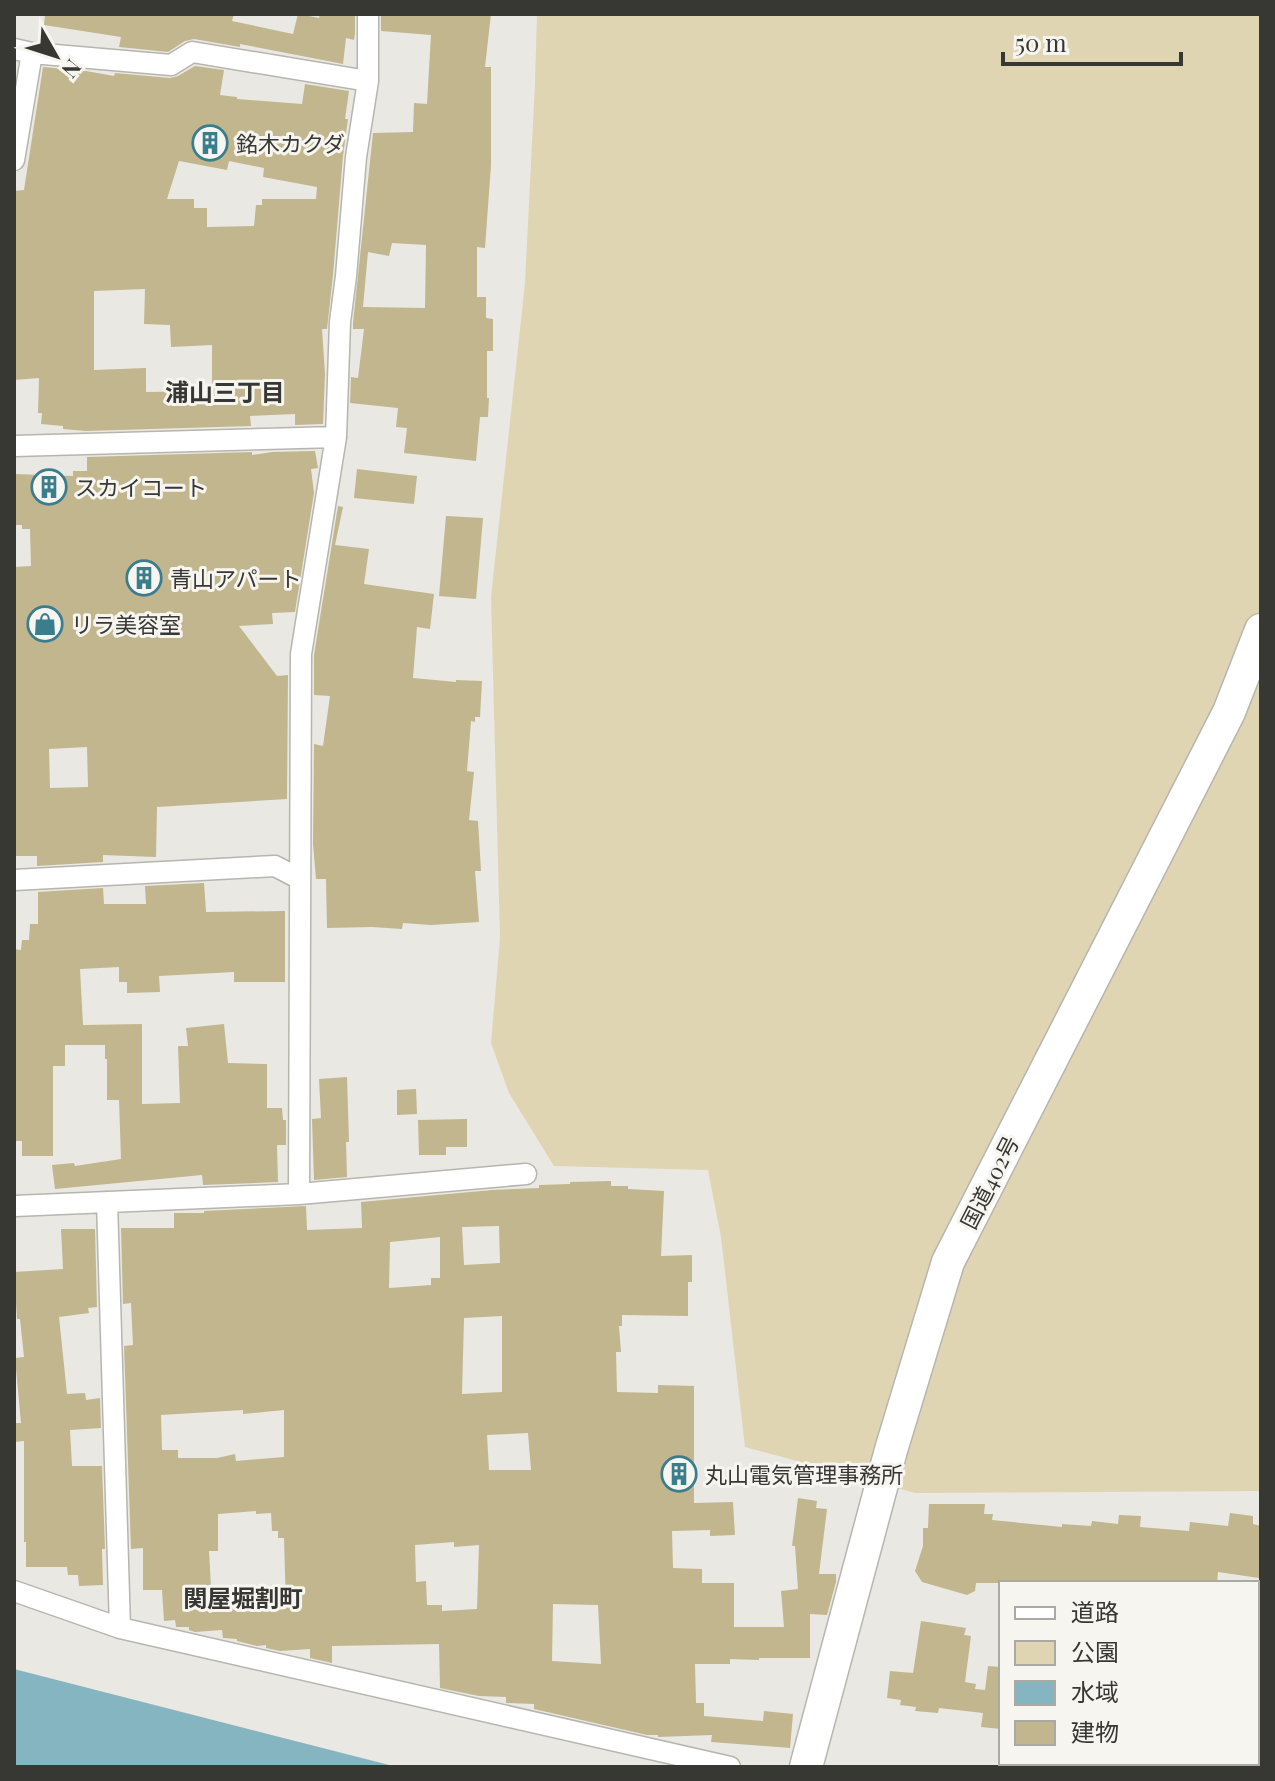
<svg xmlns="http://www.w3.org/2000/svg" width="1275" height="1781" font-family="'Playfair Display','Noto Sans JP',serif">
  <rect width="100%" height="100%" fill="#e9e8e2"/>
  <!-- green -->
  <path fill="#e0d5b2" d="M537 14H1261V1491L915 1493 745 1447 721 1237 708 1170 554 1166 509 1093 491 1043 500 938 491 597 525 283 535 84Z"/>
  <!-- water -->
  <path fill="#84b5c1" d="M14 1669 397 1767H14Z"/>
  <!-- building -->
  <path fill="#c2b68f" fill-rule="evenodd" d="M45 14H234L232 21 293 34 298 14 319 18 320 14H355V34L354 40 346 38 343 64 240 44V47L194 39 185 41 168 52 119 47 121 37 44 25Z
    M381 14H491L485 67H491V165L485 248 477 247V297H486V318L493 319V351H487V398H489L488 417H480L476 461 404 453 407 428 396 427 398 408 350 403 351 377 358 378 364 329H353V323L373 133 413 132 414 103 427 104 431 35 381 31ZM392 243 426 245 425 308 363 307 368 252 389 256Z
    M195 66 224 70 220 95 237 97V99L302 104 305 84 349 91 345 119H348L343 156 333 275 327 329H322L325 374 323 424 295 425V414L250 416 251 426 86 431 63 429V426L41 424 42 413H38L39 378 14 380V191L24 190 43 67 86 71 114 76 115 73 170 78 178 76ZM179 161 227 170 229 161 264 168 263 177 317 187 316 199H262V205H256L254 226 207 227V208H194V199H167ZM145 289 144 324 170 325 171 347 212 345V391L146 392V368L94 370V291Z
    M315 451 318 468 311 469 314 493 295 612 272 613 273 624 239 626 277 676 288 675 287 799 157 807 156 857 103 855V862L37 866V856H14V567L31 566 30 529H22V525H14V474L73 476V471H87V457L252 452V455L272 452ZM87 747 88 787 50 788 49 749Z
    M357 469 417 476 414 504 354 498Z
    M338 506 343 507 335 545 369 549 364 584 434 594 430 629 417 627 413 678 456 682V680L482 681 480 717H475V722L471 721 467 771 474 772 469 820 478 821 481 871H475L479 922 431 925 403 923 402 929 372 927 327 928 326 879H316L313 844 314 744 323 746 330 696 314 695V655Z
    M446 516 483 518 476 599 439 596Z
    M204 883 206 912 285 911V982H234V972L159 976 160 992 127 993V982H119V967L80 969 83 1025 142 1024V1104L180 1103 178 1046H188L186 1028 224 1024 228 1063 267 1064V1108H282L283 1120H286V1145H277L278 1182 203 1185 202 1175 55 1189 52 1165 74 1163 75 1166 121 1159 119 1100H107V1059H105V1045H65V1066H53V1156H22V1141H16V996L14 997V949L21 950 22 940H29L30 924H38V892L103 888 104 904H146L145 886Z
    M347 1077 349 1142H346L347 1177 314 1180 312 1119 321 1118 319 1079Z
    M416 1089 417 1114 397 1115V1090Z
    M467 1119V1147H446V1155H419L418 1120Z
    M611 1181V1186H628V1189L664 1191 661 1256 692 1255V1282H688V1316L622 1315V1326H619L621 1352H616L617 1392 658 1393V1385L694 1386V1503L733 1502 735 1535 710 1536V1530L672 1531 673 1568 702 1569V1583H734V1627H784L781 1591 798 1589 795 1546H792L798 1498 817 1501 816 1508 827 1509 819 1574H836V1582L827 1615 810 1614V1658H759V1660L730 1659V1664H695L696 1703H704V1716L763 1721 764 1711 793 1714 790 1748 711 1742 712 1735 658 1737V1735H647L534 1709V1704L506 1703V1697L479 1696 440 1688 439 1644 332 1646V1663L310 1658V1649L280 1651 266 1648V1645L257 1646 237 1641V1639L223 1638 222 1630 195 1632 189 1630V1627H176L175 1620 164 1621 162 1590H143V1548L131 1549 124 1346 133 1345 131 1303 123 1304 121 1228H174V1213H204V1211L306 1206 307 1230 362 1228 361 1202 492 1190 539 1188V1185L570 1184V1182ZM499 1226 500 1263 464 1265 462 1227ZM440 1237V1278H431V1285L389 1288 390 1242ZM502 1316V1392L462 1394 464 1318ZM243 1410V1414L284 1410V1457L236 1461 235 1454 217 1458H178V1450H162L161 1415ZM528 1433 531 1470H489L487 1435ZM256 1511V1514L271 1513 272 1531H278V1538H284L286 1609 250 1611V1603L212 1606 209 1551H218V1514ZM454 1542V1547L479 1545 477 1609 442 1611V1605H427L426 1581 416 1582 415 1545ZM553 1604 598 1605 601 1664 552 1661Z
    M61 1229H95L97 1307 88 1308 89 1313 59 1317 67 1394 85 1393 86 1400 100 1398 101 1428 70 1430 72 1466H102L105 1549H102L103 1585 79 1586 78 1575H68L67 1567H26V1542H24V1441L15 1442 14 1427V1423H21L15 1358 24 1357 20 1319H17L14 1272 63 1269Z
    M929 1504H985L984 1514H993L992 1520 1062 1527V1524L1091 1526 1092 1521 1118 1524 1119 1515 1141 1516 1140 1527 1189 1531 1190 1522 1228 1526 1230 1513 1253 1516V1524L1261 1526 1259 1578 1218 1572 1217 1583H976L975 1591 967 1595 922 1582 915 1571 923 1546V1528H928Z
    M921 1621 966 1628 964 1635 971 1636 965 1682 976 1684 975 1689 985 1690 988 1666 1001 1667V1729L981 1727 983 1713 939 1708 938 1713 915 1711 916 1707 900 1705 901 1700 887 1698 890 1671 913 1673Z"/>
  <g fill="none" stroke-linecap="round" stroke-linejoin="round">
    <defs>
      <path id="minor" d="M14 49 32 53 171 65 192 52 368 81
        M14 160 32 53
        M14 446 336 437
        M14 880 275 866 300 879
        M299 1194 301 654 336 437 340 322 346 276 356 157 368 81V14
        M107 1202 120 1628
        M14 1206 299 1194 526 1174
        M14 1591 120 1628 730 1767"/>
      <path id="trunk" d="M806 1767 891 1450 948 1262 1229 712 1261 630"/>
    </defs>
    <!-- minor casing -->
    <use href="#minor" stroke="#b6b5af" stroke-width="23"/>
    <!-- trunk casing -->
    <use href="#trunk" stroke="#b6b5af" stroke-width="35"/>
    <!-- minor -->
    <use href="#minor" stroke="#fff" stroke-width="20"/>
    <!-- trunk -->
    <use href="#trunk" stroke="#fff" stroke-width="32"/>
  </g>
  <!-- icons -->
  <defs>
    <symbol id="building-ring" viewBox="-11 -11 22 22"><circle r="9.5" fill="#f7f5ef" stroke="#3a7e8d" stroke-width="1.5"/><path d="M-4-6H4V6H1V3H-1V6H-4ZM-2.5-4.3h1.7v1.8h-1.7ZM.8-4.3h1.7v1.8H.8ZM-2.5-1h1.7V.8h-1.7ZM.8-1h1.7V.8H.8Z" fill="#3a7e8d"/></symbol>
    <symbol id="shop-ring" viewBox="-11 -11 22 22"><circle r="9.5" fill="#f7f5ef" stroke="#3a7e8d" stroke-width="1.5"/><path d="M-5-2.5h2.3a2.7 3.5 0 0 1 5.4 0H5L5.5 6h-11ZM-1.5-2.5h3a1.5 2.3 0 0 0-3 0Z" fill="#3a7e8d"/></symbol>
  </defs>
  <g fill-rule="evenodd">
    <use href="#building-ring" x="190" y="123" width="40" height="40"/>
    <use href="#building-ring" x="29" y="467" width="40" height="40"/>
    <use href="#building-ring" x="124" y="558" width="40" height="40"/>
    <use href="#shop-ring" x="25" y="604" width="40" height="40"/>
    <use href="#building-ring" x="659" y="1454" width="40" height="40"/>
  </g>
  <g text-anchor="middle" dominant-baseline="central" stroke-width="6" stroke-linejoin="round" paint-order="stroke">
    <!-- poi labels -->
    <g font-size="22" fill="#373734" stroke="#f7f5ef" text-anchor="start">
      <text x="236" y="143">銘木カクダ</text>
      <text x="75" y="487">スカイコート</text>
      <text x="170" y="578">青山アパート</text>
      <text x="71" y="624">リラ美容室</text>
      <text x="705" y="1474">丸山電気管理事務所</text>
    </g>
    <!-- street labels -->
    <g font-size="22" fill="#373734" stroke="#f7f5ef">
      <text transform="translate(989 1182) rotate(-63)">国道402号</text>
    </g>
    <!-- neighbourhood labels -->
    <g font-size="24" font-weight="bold" fill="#373734" stroke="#f7f5ef">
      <text x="225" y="391">浦山三丁目</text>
      <text x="243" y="1597">関屋堀割町</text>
    </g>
  </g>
  <!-- border -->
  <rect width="1275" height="1781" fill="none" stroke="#373734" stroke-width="32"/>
  <!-- legend -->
  <rect x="999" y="1581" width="260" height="184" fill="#f7f5ef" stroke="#aaa9a4" stroke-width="2"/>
  <rect x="1015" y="1607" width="40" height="12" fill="#ffffff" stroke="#aaa9a4" stroke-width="2"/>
  <text x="1071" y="1621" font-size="24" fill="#373734">道路</text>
  <rect x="1015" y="1641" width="40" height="24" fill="#e0d5b2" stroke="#aaa9a4" stroke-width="2"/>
  <text x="1071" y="1661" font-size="24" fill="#373734">公園</text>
  <rect x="1015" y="1681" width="40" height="24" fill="#84b5c1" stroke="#aaa9a4" stroke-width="2"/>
  <text x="1071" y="1701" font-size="24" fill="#373734">水域</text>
  <rect x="1015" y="1721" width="40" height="24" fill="#c2b68f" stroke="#aaa9a4" stroke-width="2"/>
  <text x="1071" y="1741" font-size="24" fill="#373734">建物</text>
  <!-- north arrow -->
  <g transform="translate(56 56) rotate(129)" stroke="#f7f5ef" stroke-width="6" paint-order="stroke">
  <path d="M0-6L14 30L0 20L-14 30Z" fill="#373734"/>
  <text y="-12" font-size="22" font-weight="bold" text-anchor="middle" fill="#373734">N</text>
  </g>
  <!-- scale -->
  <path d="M1003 52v12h178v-12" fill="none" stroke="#373734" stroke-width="4"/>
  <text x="1015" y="52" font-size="24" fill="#373734" stroke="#f7f5ef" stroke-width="6" paint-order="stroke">50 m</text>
</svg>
